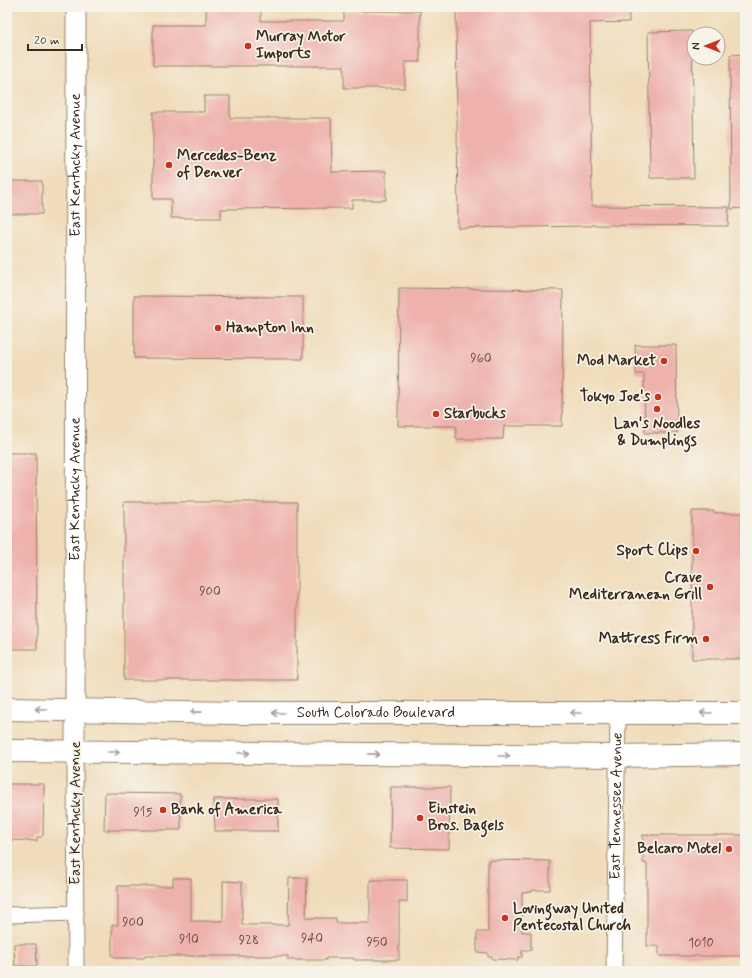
<svg xmlns="http://www.w3.org/2000/svg" width="752" height="978" font-family="Mynerve,sans-serif">
  <rect width="100%" height="100%" fill="#f7f3e8"/>
  <filter id="ink" filterUnits="userSpaceOnUse"><feTurbulence type="fractalNoise" baseFrequency=".025" numOctaves="2"/><feDisplacementMap in="SourceGraphic" scale="8" xChannelSelector="R" yChannelSelector="G"/><feConvolveMatrix kernelMatrix="1 2 1 2 8 2 1 2 1" color-interpolation-filters="sRGB"/></filter>
  <filter id="wash" filterUnits="userSpaceOnUse"><feTurbulence type="fractalNoise" baseFrequency=".012" numOctaves="4" result="noise"/><feDisplacementMap in="SourceGraphic" scale="16" xChannelSelector="R" yChannelSelector="G"/><feGaussianBlur stdDeviation="0.9" result="paint"/><feColorMatrix in="noise" values="0 0 0 0 0 0 0 0 0 0 0 0 0 0 0 0 0 1.4 0 .05"/><feComposite in="paint" operator="in"/></filter>
  <g filter="url(#wash)">
    <rect width="100%" height="100%" fill="#f0dcba"/>
    <g id="blocks">
      <!-- building -->
      <path fill="#eeb1ac" d="M206 7H261V21H344V11H420V62H405V88H344V66H153V25H206Z
        M456 7H629V22L590 23 592 206 729 207 728 226 592 225V226L458 228Z
        M692 31 694 178H650L648 32Z
        M745 54V208L731 209 730 55Z
        M204 96H230V118H331L332 172 386 171V200H352V208L221 209V218H171V199H153V112H204Z
        M7 181H42V214H7Z
        M399 288 563 290 562 426H504L503 439H456V426H398Z
        M134 296 303 297V359L134 358Z
        M635 345H676L677 433H645L644 374H636Z
        M7 453H36L37 649H7Z
        M124 502H297V680H124Z
        M692 511H714V513H742V659H692Z
        M7 784H44L43 835 41 837H37V841L11 840 12 838H7Z
        M391 787H450L449 849 390 848Z
        M105 793 180 794 181 830H104Z
        M214 799H278V831H215Z
        M643 835H745V863H742L743 922H745V956H659V946H647V863H643Z
        M488 860 550 861V890H532V892L522 893V932H531V950H522V957H518V960L492 959V957H488V953L477 952V932H488Z
        M173 878H191V921H223V881L242 882V925H288L289 878H307L306 918H336V923H370V880H407V902H399V960H354V958H326V960H288V956H147L144 957V958H115V956H112V925H118V886H173Z
        M14 944H36L37 966H15Z"/>
    </g>
  </g>
  <g filter="url(#ink)">
    <use href="#blocks" fill-opacity="0" stroke="#96836c" stroke-width="1"/>
    <g fill="none" stroke-linecap="round" stroke-linejoin="round">
      <defs>
        <g id="minor">
          <path d="M75 752 76 971"/>
          <path d="M7 915 76 913"/>
          <path id="s1" d="M614 971 618 713"/>
        </g>
        <g id="tertiary">
          <path id="s2" d="M75 752 76 7"/>
        </g>
        <g id="primary">
          <path id="s3" d="M7 709 235 713H745"/>
          <path d="M7 751 616 756 745 754"/>
        </g>
      </defs>
      <!-- minor casing -->
      <use href="#minor" stroke="#96836c" stroke-width="17"/>
      <!-- tertiary casing -->
      <use href="#tertiary" stroke="#96836c" stroke-width="21"/>
      <!-- primary casing -->
      <use href="#primary" stroke="#96836c" stroke-width="24"/>
      <!-- minor -->
      <use href="#minor" stroke="#fff" stroke-width="15"/>
      <!-- tertiary -->
      <use href="#tertiary" stroke="#fff" stroke-width="19"/>
      <!-- primary -->
      <use href="#primary" stroke="#fff" stroke-width="22"/>
    </g>
    <!-- one-way arrows -->
    <defs><path id="oneway-shaft" d="M-6 0H5M1.5-3L5.5 0L1.5 3" fill="none" stroke-width="1.6" stroke-linecap="round" stroke-linejoin="round"/></defs>
    <g stroke="#a79f9a">
      <use href="#oneway-shaft" transform="translate(41 709) rotate(-180)"/>
      <use href="#oneway-shaft" transform="translate(196 712) rotate(-179)"/>
      <use href="#oneway-shaft" transform="translate(278 713) rotate(-180)"/>
      <use href="#oneway-shaft" transform="translate(576 713) rotate(-180)"/>
      <use href="#oneway-shaft" transform="translate(706 713) rotate(180)"/>
      <use href="#oneway-shaft" transform="translate(114 752)"/>
      <use href="#oneway-shaft" transform="translate(244 753)"/>
      <use href="#oneway-shaft" transform="translate(374 754) rotate(1)"/>
      <use href="#oneway-shaft" transform="translate(504 756)"/>
    </g>
  </g>
  <!-- markers -->
  <g fill="#c8321e" stroke="#f7f3e8" stroke-width="1.5">
    <circle cx="248" cy="46" r="4"/>
    <circle cx="169" cy="165" r="4"/>
    <circle cx="218" cy="328" r="4"/>
    <circle cx="664" cy="361" r="4"/>
    <circle cx="658" cy="397" r="4"/>
    <circle cx="657" cy="409" r="4"/>
    <circle cx="436" cy="414" r="4"/>
    <circle cx="696" cy="551" r="4"/>
    <circle cx="710" cy="587" r="4"/>
    <circle cx="706" cy="639" r="4"/>
    <circle cx="163" cy="810" r="4"/>
    <circle cx="420" cy="818" r="4"/>
    <circle cx="729" cy="849" r="4"/>
    <circle cx="505" cy="918" r="4"/>
  </g>
  <g text-anchor="middle" dominant-baseline="central" stroke-width="3.5" stroke-linejoin="round" paint-order="stroke">
    <!-- number labels -->
    <g font-size="13" fill="#684c42">
      <text x="481" y="358">960</text>
      <text x="210" y="591">900</text>
      <text x="143" y="812">915</text>
      <text x="133" y="922">900</text>
      <text x="312" y="938">940</text>
      <text x="189" y="939">910</text>
      <text x="249" y="940">928</text>
      <text x="377" y="942">950</text>
      <text x="701" y="943">1010</text>
    </g>
    <!-- poi labels -->
    <g font-size="15" font-weight="bold" fill="#3b2a1e" stroke="#f7f3e8" text-anchor="start">
      <text x="256" y="37">Murray Motor<tspan x="256" dy="17">Imports</tspan></text>
      <text x="177" y="156">Mercedes-Benz<tspan x="177" dy="17">of Denver</tspan></text>
      <text x="226" y="328">Hampton Inn</text>
      <text x="656" y="361" text-anchor="end">Mod Market</text>
      <text x="650" y="397" text-anchor="end">Tokyo Joe's</text>
      <text x="444" y="414">Starbucks</text>
      <text x="657" y="424" text-anchor="middle">Lan's Noodles<tspan x="657" dy="17">&amp; Dumplings</tspan></text>
      <text x="688" y="551" text-anchor="end">Sport Clips</text>
      <text x="702" y="578" text-anchor="end">Crave<tspan x="702" dy="17">Mediterranean Grill</tspan></text>
      <text x="698" y="639" text-anchor="end">Mattress Firm</text>
      <text x="428" y="809">Einstein<tspan x="428" dy="17">Bros. Bagels</tspan></text>
      <text x="171" y="810">Bank of America</text>
      <text x="721" y="849" text-anchor="end">Belcaro Motel</text>
      <text x="513" y="909">Lovingway United<tspan x="513" dy="17">Pentecostal Church</tspan></text>
    </g>
    <!-- street labels -->
    <g font-size="15" fill="#3b2a1e" stroke="#f7f3e8">
      <text stroke="none"><textPath href="#s2" startOffset="587">East Kentucky Avenue</textPath></text>
      <text stroke="none"><textPath href="#s2" startOffset="263">East Kentucky Avenue</textPath></text>
      <text stroke="none"><textPath href="#s3" startOffset="369">South Colorado Boulevard</textPath></text>
      <text stroke="none"><textPath href="#s1" startOffset="165">East Tennessee Avenue</textPath></text>
      <text transform="translate(76 813) rotate(-90)">East Kentucky Avenue</text>
    </g>
  </g>
  <!-- margin -->
  <rect width="752" height="978" fill="none" stroke="#f7f3e8" stroke-width="24"/>
  <!-- north arrow -->
  <g transform="translate(706 46) rotate(270)"><circle r="19" fill="#f7f3e8" stroke="#aca397"/>
  <path d="M0-3L7 15L0 10L-7 15Z" fill="#c8321e"/>
  <text y="-6" font-size="11" font-weight="bold" text-anchor="middle" fill="#3b2a1e">N</text>
  </g>
  <!-- scale -->
  <path d="M28 44v6h54v-6" fill="none" stroke="#3b2a1e" stroke-width="2"/>
  <text x="34" y="44" font-size="12" fill="#3b2a1e" stroke="#f7f3e8" stroke-width="3" paint-order="stroke">20 m</text>
</svg>
